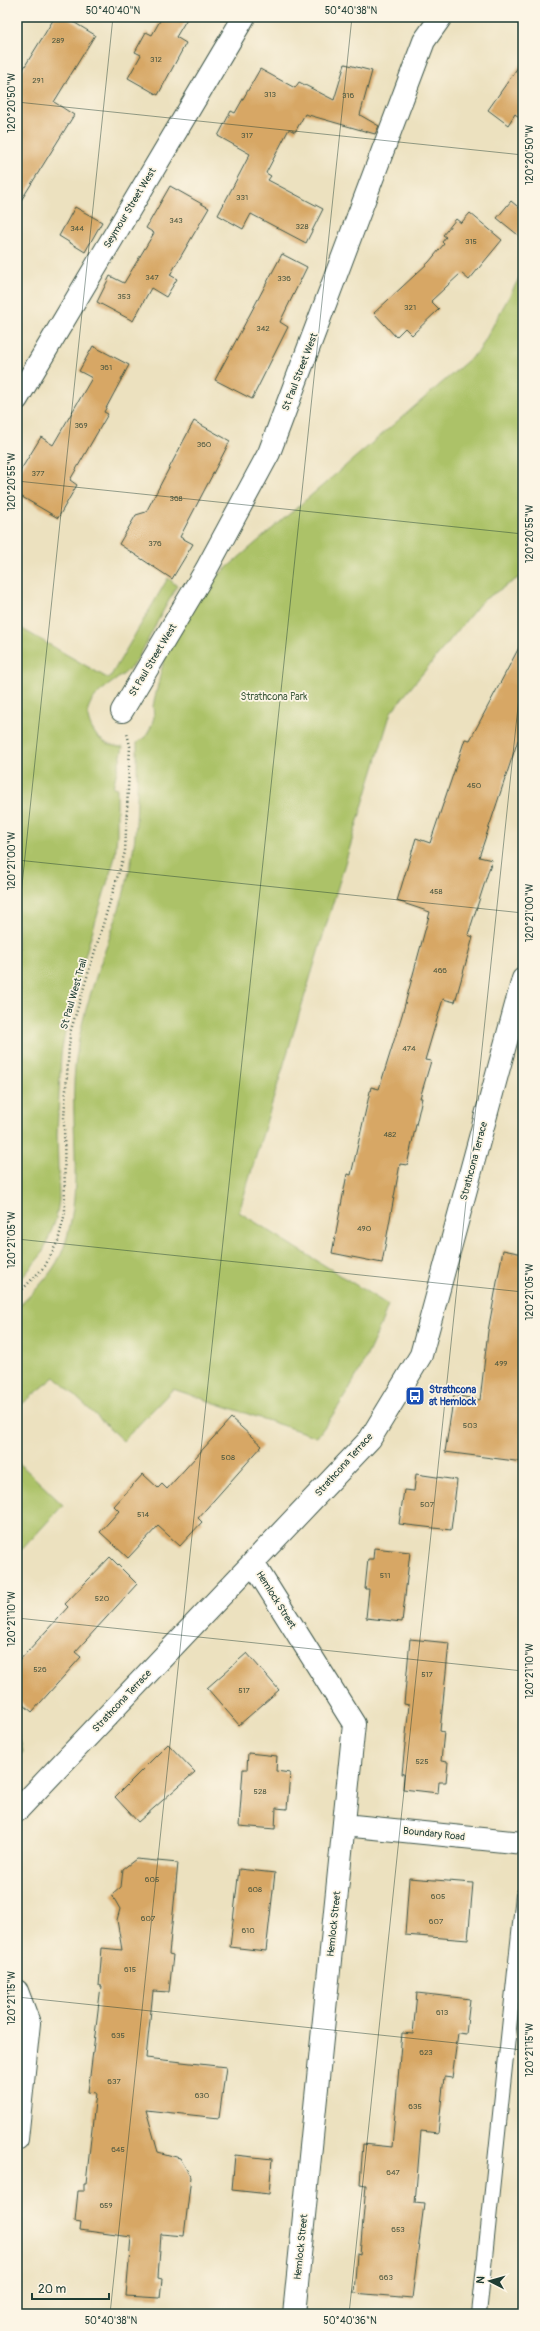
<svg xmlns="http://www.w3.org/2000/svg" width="540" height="2331" font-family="Pangolin,sans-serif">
  <rect width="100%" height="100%" fill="#fcf5e5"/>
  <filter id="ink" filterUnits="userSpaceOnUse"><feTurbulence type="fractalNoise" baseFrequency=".025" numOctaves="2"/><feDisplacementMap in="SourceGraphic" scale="8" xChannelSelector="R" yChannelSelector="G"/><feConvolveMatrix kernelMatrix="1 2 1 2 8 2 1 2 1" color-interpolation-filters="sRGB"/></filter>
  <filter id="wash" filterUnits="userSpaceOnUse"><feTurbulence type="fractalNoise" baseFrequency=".012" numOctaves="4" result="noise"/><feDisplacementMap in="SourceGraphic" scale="16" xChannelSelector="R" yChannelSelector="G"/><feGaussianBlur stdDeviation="0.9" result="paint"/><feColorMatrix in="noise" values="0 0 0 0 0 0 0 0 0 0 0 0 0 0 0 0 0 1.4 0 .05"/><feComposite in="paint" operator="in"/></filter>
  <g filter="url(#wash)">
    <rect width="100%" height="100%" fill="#ece1bf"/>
    <!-- green -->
    <path fill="#acc267" stroke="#66804e" d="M523 271V575L482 601 391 712 239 1212 388 1305C371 1353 348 1396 317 1437L173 1389 123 1441 55 1377 17 1408V1308C36 1290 57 1270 65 1244 85 1183 68 1120 76 1058 84 993 115 935 129 872 139 831 137 785 137 743L146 736 151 727 154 717 153 706 165 655 194 596 479 351Z
      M168 578 177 586C168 602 159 618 151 634 145 645 140 657 132 666 115 686 72 697 94 732 100 742 112 747 123 747L113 787 117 788V835L115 857 69 1009 61 1054 57 1134 59 1200 56 1219 42 1254 17 1284V626L109 679Z
      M17 1461 63 1505 17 1555Z
      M17 1729 23 1752 17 1759Z"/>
    <g id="blocks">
      <!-- building -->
      <path fill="#d7a765" d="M55 17H65L95 35 54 102 74 115 17 207V79Z
        M162 17H188L176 37 186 43 158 95 128 78 141 55 135 52 146 32 152 35Z
        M523 60V120L515 114 508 125 488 110Z
        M345 64 372 71 360 115 379 126 375 134 305 114 295 132 289 129 266 173 271 176 268 180 323 209 306 243 251 214 243 229 218 215 250 154 218 136 231 111 235 113 260 69 295 88 299 82 334 100Z
        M170 186 209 208 170 275 177 279 166 297 151 288 133 321 97 302 110 276 124 283 154 233 146 228Z
        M511 201 523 211V239L497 218Z
        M75 207 102 222 85 252 59 236Z
        M470 213 502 240 469 280 461 273 431 301 439 309 412 335 405 328 396 337 374 313 429 262 444 244 442 242 446 237 443 235 456 219 461 223Z
        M282 254 307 267 280 322 288 327 252 399 215 380Z
        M93 346 129 365 104 412 108 414 70 480 77 485 58 518 17 494V476L41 437 53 445 92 378 79 371Z
        M194 421 230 441 180 537 193 544 172 579 119 544 136 515 146 512Z
        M523 640V742L518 740 479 857 492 860 468 935 473 937 455 1002 443 999 425 1060 431 1061 420 1098H422L407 1165 400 1164 382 1263 332 1253 347 1174 351 1175 371 1087 379 1089 402 1015 430 912 397 901 416 838 430 843 465 739 470 740Z
        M503 1250 523 1254V1462L445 1452 454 1395 480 1400 488 1331Z
        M231 1418 262 1446 198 1518 202 1522 180 1546 158 1526 128 1558 100 1532 119 1511 114 1506 143 1474 158 1488 162 1484 167 1489Z
        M416 1474 457 1480 451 1530 399 1524 404 1490 414 1491Z
        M374 1548 410 1552 402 1622 366 1618 369 1589H365L368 1559H373Z
        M110 1557 137 1584 75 1652 81 1657 32 1712 17 1699V1663L68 1607 65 1604Z
        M410 1639 449 1643 440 1731 444 1732 441 1761 448 1762 446 1782H439L438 1793 403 1789 404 1774H402L409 1705 404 1704Z
        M247 1653 279 1690 239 1725 207 1688Z
        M168 1744 195 1772 138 1822 115 1797Z
        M248 1753 277 1756 276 1771 290 1773 287 1809 276 1808 275 1829 239 1826 243 1769H247Z
        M136 1859 178 1863 169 1954 173 1955 169 1992 153 1991 146 2058 226 2067 219 2118 146 2110 158 2152 180 2158 191 2177 184 2236 161 2234 158 2278 162 2279 160 2298 126 2296 131 2237 80 2230 81 2222 75 2221 78 2191H84V2183H86L96 2093 88 2092 101 1986H99L102 1948 122 1950 117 1920 120 1909 112 1895 121 1887 123 1869Z
        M239 1869 275 1873 266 1951 230 1947Z
        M409 1878 473 1883 468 1940 405 1935Z
        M417 1993 470 1999 466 2034 458 2033 452 2078 444 2077 438 2133 421 2131 415 2203 424 2204 412 2298 354 2293 357 2254 360 2255 366 2185 360 2184 363 2144 392 2147 402 2033 413 2034Z
        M235 2155 272 2159 269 2194 232 2190Z"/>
    </g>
  </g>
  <g filter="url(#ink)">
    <use href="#blocks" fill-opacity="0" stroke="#3e5649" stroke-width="1"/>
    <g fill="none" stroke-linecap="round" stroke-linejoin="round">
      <defs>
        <path id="service" d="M479 2314 523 1895"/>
        <path id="minor" d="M17 399 244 17
          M122 711 206 570 269 453 424 41 441 17
          M253 1563 354 1724 294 2314
          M17 1811 370 1439 421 1355 523 979
          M344 1825 523 1843
          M17 1991 29 2023 17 2139"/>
      </defs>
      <!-- service casing -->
      <use href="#service" stroke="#3e5649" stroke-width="16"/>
      <!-- minor casing -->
      <use href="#minor" stroke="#3e5649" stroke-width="24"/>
      <!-- path -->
      <path stroke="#3e5649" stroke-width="2.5" stroke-dasharray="1 3" stroke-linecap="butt" d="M17 1295 45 1266 58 1241 65 1213 64 1118 70 1033 125 852 130 746 127 733"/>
      <!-- service -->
      <use href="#service" stroke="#fff" stroke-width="14"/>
      <!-- minor -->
      <use href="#minor" stroke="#fff" stroke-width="22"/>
    </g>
  </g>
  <!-- ticks -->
  <path fill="none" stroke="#1f3d34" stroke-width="1" stroke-opacity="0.45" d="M17 102 523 155M17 481 523 534M17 860 523 913M17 933 113 17M17 1239 523 1292M17 1618 523 1671M17 1997 523 2050M110 2314 352 17M349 2314 523 659"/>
  <!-- icons -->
  <defs>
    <symbol id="bus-square" viewBox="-11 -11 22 22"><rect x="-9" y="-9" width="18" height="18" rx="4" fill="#1a4fb4" stroke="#fcf5e5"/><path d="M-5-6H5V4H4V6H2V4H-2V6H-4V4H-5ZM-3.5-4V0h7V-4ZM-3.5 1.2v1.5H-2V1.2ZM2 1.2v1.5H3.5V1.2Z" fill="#fff"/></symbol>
  </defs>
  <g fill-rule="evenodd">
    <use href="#bus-square" x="404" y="1385" width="22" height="22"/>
  </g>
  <g text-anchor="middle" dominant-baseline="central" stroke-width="3.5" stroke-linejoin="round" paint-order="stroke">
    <!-- number labels -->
    <g font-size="8" fill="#4d5840">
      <text x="58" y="40">289</text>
      <text x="156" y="59">312</text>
      <text x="38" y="80">291</text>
      <text x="270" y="94">313</text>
      <text x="348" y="95">316</text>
      <text x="247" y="135">317</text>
      <text x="242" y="197">331</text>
      <text x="176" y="220">343</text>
      <text x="302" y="226">328</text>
      <text x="77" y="228">344</text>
      <text x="471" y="241">315</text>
      <text x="152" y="277">347</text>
      <text x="284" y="278">336</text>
      <text x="124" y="296">353</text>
      <text x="410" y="307">321</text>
      <text x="263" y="328">342</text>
      <text x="106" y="367">361</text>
      <text x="81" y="425">369</text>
      <text x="204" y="444">360</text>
      <text x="38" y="473">377</text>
      <text x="176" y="498">368</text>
      <text x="155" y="543">376</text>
      <text x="474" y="785">450</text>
      <text x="436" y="891">458</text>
      <text x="440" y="970">466</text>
      <text x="409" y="1048">474</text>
      <text x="390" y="1134">482</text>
      <text x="364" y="1228">490</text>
      <text x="501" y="1363">499</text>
      <text x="470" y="1425">503</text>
      <text x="228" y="1457">508</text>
      <text x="427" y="1504">507</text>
      <text x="143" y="1514">514</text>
      <text x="385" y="1575">511</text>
      <text x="102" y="1598">520</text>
      <text x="40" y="1669">526</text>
      <text x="427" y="1674">517</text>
      <text x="244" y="1690">517</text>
      <text x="422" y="1761">525</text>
      <text x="260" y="1791">528</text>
      <text x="152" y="1879">605</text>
      <text x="255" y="1889">608</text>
      <text x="438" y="1896">605</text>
      <text x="148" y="1918">607</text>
      <text x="436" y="1921">607</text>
      <text x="248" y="1930">610</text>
      <text x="130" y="1969">615</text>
      <text x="442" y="2012">613</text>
      <text x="118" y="2035">635</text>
      <text x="426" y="2052">623</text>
      <text x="114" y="2081">637</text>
      <text x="202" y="2095">630</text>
      <text x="415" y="2106">635</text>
      <text x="118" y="2149">645</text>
      <text x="393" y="2172">647</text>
      <text x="106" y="2205">659</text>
      <text x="398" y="2229">653</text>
      <text x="386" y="2277">663</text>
    </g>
    <!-- street labels -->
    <g font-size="10" fill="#1f3d34" stroke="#fcf5e5">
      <text transform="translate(130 208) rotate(-59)">Seymour Street West</text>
      <text transform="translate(300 372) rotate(-69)">St Paul Street West</text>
      <text transform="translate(153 660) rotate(-59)">St Paul Street West</text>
      <text transform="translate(74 994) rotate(-74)">St Paul West Trail</text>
      <text transform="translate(474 1161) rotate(-75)">Strathcona Terrace</text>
      <text transform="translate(344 1465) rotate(-48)">Strathcona Terrace</text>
      <text transform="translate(276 1600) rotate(58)">Hemlock Street</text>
      <text transform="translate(122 1701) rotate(-47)">Strathcona Terrace</text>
      <text transform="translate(434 1834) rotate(6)">Boundary Road</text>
      <text transform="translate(334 1924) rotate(-84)">Hemlock Street</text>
      <text transform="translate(301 2247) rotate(-84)">Hemlock Street</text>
    </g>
    <!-- park labels -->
    <g font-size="10" fill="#425e41" stroke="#fcf5e5">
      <text x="274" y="697">Strathcona Park</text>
    </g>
    <!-- transit labels -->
    <g font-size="10" font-weight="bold" fill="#164399" stroke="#fcf5e5" text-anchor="start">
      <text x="429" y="1390">Strathcona<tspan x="429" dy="12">at Hemlock</tspan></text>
    </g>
  </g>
  <!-- margin -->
  <rect width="540" height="2331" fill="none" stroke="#fcf5e5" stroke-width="44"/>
  <!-- north arrow -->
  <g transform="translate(490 2281) rotate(276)" stroke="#fcf5e5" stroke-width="3" paint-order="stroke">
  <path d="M0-3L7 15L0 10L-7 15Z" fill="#1f3d34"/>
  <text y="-6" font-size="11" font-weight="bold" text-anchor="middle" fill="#1f3d34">N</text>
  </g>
  <!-- scale -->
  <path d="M32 2293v6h77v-6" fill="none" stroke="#1f3d34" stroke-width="2"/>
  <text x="38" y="2293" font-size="12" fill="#1f3d34" stroke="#fcf5e5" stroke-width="3" paint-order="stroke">20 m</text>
  <rect x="22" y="22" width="496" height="2287" fill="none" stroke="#1f3d34" stroke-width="1.5"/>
  <g font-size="10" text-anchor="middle" fill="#1f3d34">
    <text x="113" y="14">50°40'40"N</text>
    <text x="351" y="14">50°40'38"N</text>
    <text transform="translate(11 103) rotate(-90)" y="4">120°20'50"W</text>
    <text transform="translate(529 155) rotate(-90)" y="4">120°20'50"W</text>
    <text transform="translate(11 482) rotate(-90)" y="4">120°20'55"W</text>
    <text transform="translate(529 534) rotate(-90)" y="4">120°20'55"W</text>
    <text transform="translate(11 861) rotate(-90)" y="4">120°21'00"W</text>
    <text transform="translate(529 913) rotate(-90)" y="4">120°21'00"W</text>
    <text transform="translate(11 1240) rotate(-90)" y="4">120°21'05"W</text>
    <text transform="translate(529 1292) rotate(-90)" y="4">120°21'05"W</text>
    <text transform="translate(11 1619) rotate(-90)" y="4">120°21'10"W</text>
    <text transform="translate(529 1671) rotate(-90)" y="4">120°21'10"W</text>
    <text transform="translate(11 1998) rotate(-90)" y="4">120°21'15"W</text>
    <text transform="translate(529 2050) rotate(-90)" y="4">120°21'15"W</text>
    <text x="111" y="2324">50°40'38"N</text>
    <text x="350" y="2324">50°40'36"N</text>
  </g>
</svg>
